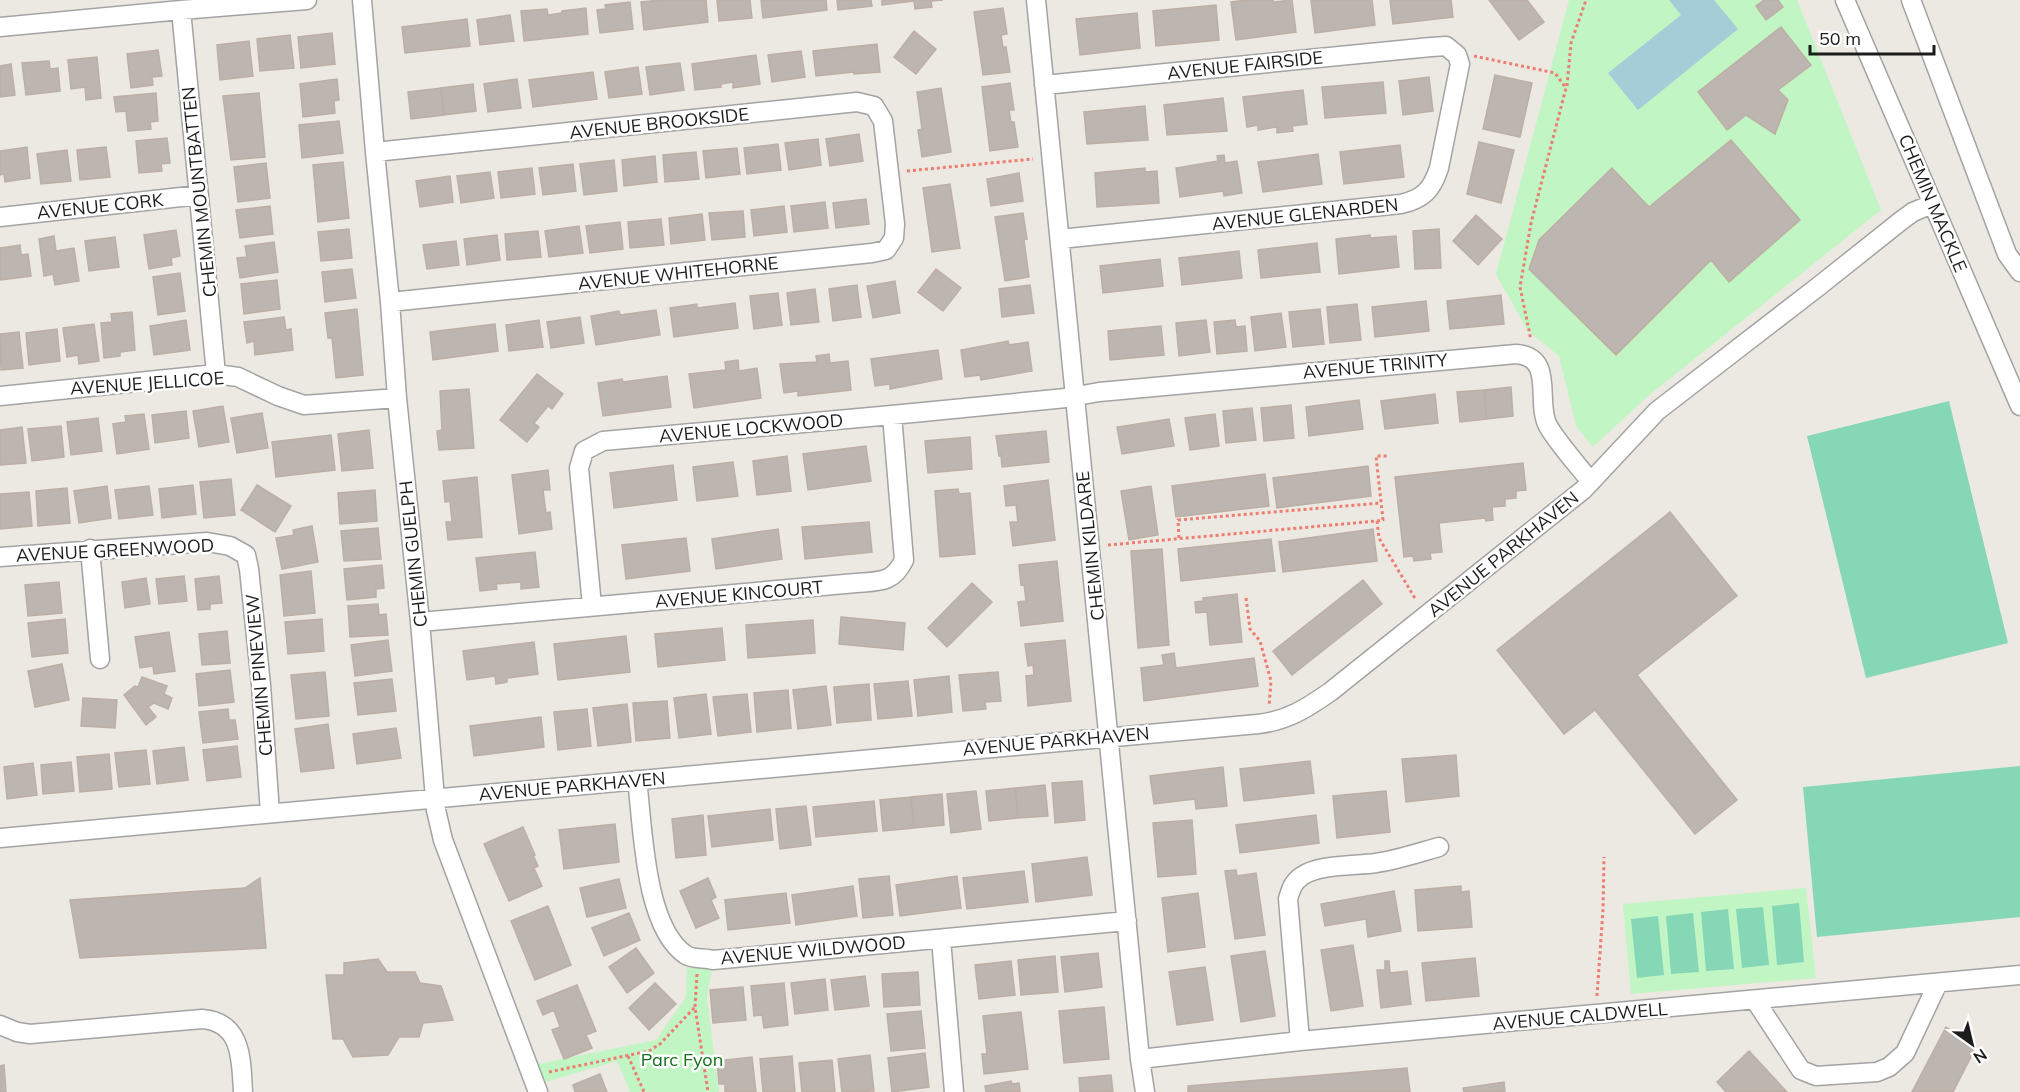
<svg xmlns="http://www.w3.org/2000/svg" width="2020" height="1092" font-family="Mulish,sans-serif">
  <rect width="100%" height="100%" fill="#ece9e2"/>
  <!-- park -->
  <path fill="#c1f5c4" d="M1569 0H1797L1881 210 1648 396 1593 447 1576 426 1559 356 1528 331 1496 274Z
    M1806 888 1816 978 1631 994 1623 904Z
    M687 956 713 960 707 998 719 1092H630L617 1061 535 1085 528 1066 656 1040 686 997Z"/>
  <!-- pitch -->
  <path fill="#85d7b6" d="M1949 401 2008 643 1866 678 1807 436Z
    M2020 766V917L1817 937 1803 787Z
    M1799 903 1804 962 1777 965 1772 906Z
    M1763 907 1769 965 1742 968 1736 909Z
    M1728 909 1734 969 1706 971 1701 912Z
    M1693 913 1699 972 1671 974 1666 916Z
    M1658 916 1664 975 1637 978 1631 919Z"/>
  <!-- water -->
  <path fill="#a5cdd7" d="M1669 0H1714L1738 29 1638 110 1608 73 1681 15Z"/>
  <!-- building -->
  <path fill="#bdb5af" stroke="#bdafa5" stroke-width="1.5" d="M660 0H706L708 22 644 30 641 2Z
    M717 0H750L752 18 719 21Z
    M761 0H826L827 10 763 18Z
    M837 0H871L872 6 838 10Z
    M882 0H943L931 1 932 7 915 9 914 1 882 5Z
    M1246 0H1273L1274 2 1292 0 1296 32 1236 40 1231 2Z
    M1311 0H1372L1375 25 1315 33Z
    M1390 0H1451L1453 17 1393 24Z
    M1489 0H1527L1544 22 1519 40Z
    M1764 0H1778L1783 7 1766 20 1756 6Z
    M630 2 633 29 600 33 597 10 606 9 605 5Z
    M1216 5 1219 40 1156 46 1153 11Z
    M586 8 588 34 524 41 521 11 547 9 548 15 562 13V11Z
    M1003 8 1007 34 1001 35 1003 47H1006L1010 72 983 75 974 12Z
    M1137 13 1140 48 1080 55 1076 19Z
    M510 15 514 41 480 45 477 20Z
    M467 19 470 46 405 53 402 27Z
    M1781 27 1811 65 1778 90 1788 100 1775 134 1746 115 1727 130 1698 92Z
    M914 31 936 49 916 74 894 57Z
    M332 33 335 64 301 68 298 37Z
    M290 35 294 68 260 71 257 39Z
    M249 41 253 76 220 80 217 45Z
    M877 44 880 72 854 74V72L816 76 813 51Z
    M158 50 162 76 152 77 153 85 131 88 127 54Z
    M801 51 805 77 772 82 768 55Z
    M756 55 760 84 733 88V82L721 84V87L695 90 692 64Z
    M97 57 101 98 86 100 85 87 71 89 68 60Z
    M49 61 50 69 58 68 60 91 26 95 22 63Z
    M680 63 684 90 650 95 646 67Z
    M11 64 15 95 0 97V66Z
    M638 67 642 94 609 98 605 72Z
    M593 72 597 99 533 107 529 80Z
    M1495 75 1532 83 1520 137 1483 129Z
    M1429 77 1433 111 1403 115 1399 81Z
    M337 79 339 100 334 101 335 113 303 117 300 84Z
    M517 79 521 108 488 112 484 84Z
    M1383 82 1386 113 1325 118 1322 87Z
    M1010 83 1014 110H1009L1011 122H1014L1018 147 990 151 982 87Z
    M473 84 476 111 444 115 441 88Z
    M441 88 444 115 411 119 408 92Z
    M941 88 951 152 922 157 918 130 922 129 917 92Z
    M1303 90 1307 124 1292 126 1293 131 1277 133V127L1258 130V125L1247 127 1243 97Z
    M156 93 158 121 150 122 151 129 128 131 126 111 116 112 114 97Z
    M259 93 265 157 231 160 223 96Z
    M1223 98 1227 131 1167 135 1164 105Z
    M1145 106 1148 140 1087 144 1084 112Z
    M339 121 343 153 302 158 299 125Z
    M859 134 863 161 830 166 826 139Z
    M167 138 170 163 161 164 162 171 139 173 136 141Z
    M818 139 821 165 789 170 785 143Z
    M1731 140 1800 220 1729 282 1711 260 1616 355 1529 269 1539 240 1612 168 1649 207Z
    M1479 142 1514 150 1501 203 1467 194Z
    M778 144 781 170 747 174 744 148Z
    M1400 145 1404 177 1344 184 1340 152Z
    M27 147 30 178 5 182 4 174 0 175V151Z
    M106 147 110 177 80 180 77 150Z
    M737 148 740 174 706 178 703 151Z
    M67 150 71 181 41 184 37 154Z
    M696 152 699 179 665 182 663 155Z
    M1318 154 1322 184 1263 192 1258 162Z
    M1224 155 1225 163 1237 161 1242 193 1224 196 1223 191 1180 197 1176 168 1218 161 1217 156Z
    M655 156 657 182 624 186 622 160Z
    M614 160 617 191 584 195 580 164Z
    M343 162 349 218 318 222 313 165Z
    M266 163 270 198 238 202 234 167Z
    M573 164 576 191 543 195 539 168Z
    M532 168 535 194 501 198 498 172Z
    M1145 168V172L1157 171 1159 203 1097 207 1095 173Z
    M490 172 494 198 461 203 457 176Z
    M1019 173 1023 201 991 206 987 179Z
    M450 176 453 202 420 207 416 181Z
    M950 184 960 248 932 252 923 188Z
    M866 199 869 224 836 228 833 203Z
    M825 202 828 228 794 232 791 206Z
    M270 206 273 234 240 238 236 210Z
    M784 206 787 232 754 236 751 210Z
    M743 211 745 237 712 240 709 213Z
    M1023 213 1027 239 1024 240 1029 277 1005 281 995 217Z
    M702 214 705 240 671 244 669 218Z
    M1476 215 1502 239 1478 265 1453 241Z
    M661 219 664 245 630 248 628 222Z
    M620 222 623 249 590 253 586 226Z
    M579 226 583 253 549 257 545 231Z
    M349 229 352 258 321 261 318 232Z
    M1439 229 1441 268 1415 269 1413 231Z
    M176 230 180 256 171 258 172 265 149 269 144 235Z
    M538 231 541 257 507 260 505 234Z
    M497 235 500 260 467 265 464 239Z
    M1370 235V238L1396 236 1399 267 1339 274 1336 239Z
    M54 236 56 251 74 248 79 281 55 285 53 274 44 276 39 239Z
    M115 237 119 267 89 271 85 241Z
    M456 241 459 265 427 269 423 245Z
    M274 242 278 272 240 278 237 258 247 257 245 246Z
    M1317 243 1320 272 1261 278 1258 250Z
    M20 245 21 255 28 254 31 276 0 280V248Z
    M1239 251 1242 278 1182 285 1179 258Z
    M1160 259 1163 286 1103 293 1100 266Z
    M352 269 356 298 325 302 322 272Z
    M936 269 961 288 943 311 918 292Z
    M180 273 185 311 158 315 153 277Z
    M277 280 280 309 244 314 241 284Z
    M895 281 900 313 873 318 867 286Z
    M857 285 861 317 833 321 829 289Z
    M1030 285 1034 313 1002 317 999 289Z
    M815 289 819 322 791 325 787 293Z
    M778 293 782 325 754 329 750 296Z
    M1501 295 1504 324 1450 329 1447 301Z
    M1426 301 1429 331 1375 337 1372 307Z
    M735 303 738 328 674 337 670 308 697 304V308Z
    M1357 304 1361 340 1330 343 1327 307Z
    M357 309 363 375 336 378 332 338H328L325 313Z
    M1320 309 1324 344 1293 347 1289 312Z
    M656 310 660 335 596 345 591 316 619 311 620 315Z
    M132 312 135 350 120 352V356L104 358 101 323 112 322 111 314Z
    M1281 313 1286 347 1255 351 1251 317Z
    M284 317 286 330 291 329 293 350 255 355 254 341 247 343 244 322Z
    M580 317 584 343 551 348 547 322Z
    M186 320 190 350 154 355 150 326Z
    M539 320 543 347 509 351 506 325Z
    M1206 320 1210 352 1179 356 1176 323Z
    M1235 320 1236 327 1245 326 1247 351 1217 354 1214 322Z
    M94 324 99 361 79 364 78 355 67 357 63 328Z
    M495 324 498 351 433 360 430 332Z
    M1161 326 1164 355 1110 360 1108 331Z
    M57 329 60 361 29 365 26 333Z
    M19 332 23 368 1 370 0 334Z
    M1008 341 1009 345 1028 342 1032 371 981 380 980 375 965 377 961 350Z
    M938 350 942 379 890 389V384L875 386 871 359Z
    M829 354 830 363 848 361 851 390 798 396V391L784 393 780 364 817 362 816 356Z
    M738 360 739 371 757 368 761 398 694 408 689 374 726 370 725 362Z
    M537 374 563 394 552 409 548 406 534 423 539 427 527 442 500 420Z
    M667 376 671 407 603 416 598 383 622 379 623 382Z
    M1511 387 1513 416 1487 419 1484 390Z
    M469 389 474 448 439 450 437 431 442 430 440 391Z
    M1484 390 1487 419 1460 422 1457 392Z
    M1435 394 1438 423 1385 429 1381 401Z
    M1359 400 1363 429 1309 436 1306 407Z
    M1291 405 1294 438 1264 441 1261 408Z
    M223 406 229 442 199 447 193 411Z
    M1252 408 1256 440 1226 443 1223 411Z
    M186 411 189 438 155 443 152 415Z
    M262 413 268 448 237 453 231 418Z
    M144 414 149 449 117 454 113 424 126 422 125 416Z
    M1215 414 1219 446 1190 450 1185 418Z
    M98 418 102 451 71 455 67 422Z
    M1169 419 1174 446 1122 454 1117 427Z
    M61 426 64 457 32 461 28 429Z
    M22 427 26 463 0 465V430Z
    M369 430 373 468 342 471 338 434Z
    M1046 431 1049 462 1002 467 1001 455 999 456 996 436Z
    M331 435 335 470 276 477 272 442Z
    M970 437 972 469 928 473 925 441Z
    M866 446 871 481 808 490 803 454Z
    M787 456 791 491 757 495 753 461Z
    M733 462 738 496 697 501 693 467Z
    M1523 463 1526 490 1516 491V498L1505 499V506L1492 507 1493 520 1486 521 1485 518 1439 523 1442 552 1430 553 1431 559 1414 561 1413 556 1404 557 1395 477Z
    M673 465 677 500 614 508 610 473Z
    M1368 466 1371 496 1277 508 1273 478Z
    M548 470 550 490H543L546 513 550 512 552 529 519 534 512 475Z
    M1265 474 1269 506 1176 517 1172 486Z
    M477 477 482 537 448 540 446 522H452L450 501 445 502 443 481Z
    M231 479 235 515 204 518 200 482Z
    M1048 480 1055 540 1013 546 1010 522H1018L1016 505 1006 506 1004 486Z
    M193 485 196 514 162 518 159 489Z
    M257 485 291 506 275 532 241 510Z
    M107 486 111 518 79 523 74 491Z
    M149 486 153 515 119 519 115 490Z
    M1151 486 1158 535 1129 540 1121 491Z
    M67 488 70 523 38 526 36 491Z
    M958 489 959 494 970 493 975 554 940 557 935 491Z
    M375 490 377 521 340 524 338 493Z
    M29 492 32 526 0 529V494Z
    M1670 512 1737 596 1637 675 1737 800 1695 834 1595 710 1564 734 1497 650Z
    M869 522 872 552 805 559 802 527Z
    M312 526 318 562 282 569 276 538 294 535 293 530Z
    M378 528 381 559 344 561 341 531Z
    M778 529 782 559 716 569 712 539Z
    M1373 529 1377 561 1283 572 1279 542Z
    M686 538 690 571 626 579 622 545Z
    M1271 539 1275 571 1181 581 1178 549Z
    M1162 549 1169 645 1138 648 1131 551Z
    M535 552 539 587 521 589V582L496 584 497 589 480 591 476 558Z
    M1057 561 1063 621 1021 626 1018 602 1026 601 1024 584 1021 585 1019 565Z
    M382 565 384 588 376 589V597L347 600 344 569Z
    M311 571 315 613 284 616 280 575Z
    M184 576 187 601 159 604 156 579Z
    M219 576 222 603 210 604V609L198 610 195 579Z
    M146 578 150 604 125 608 122 582Z
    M1363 580 1382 604 1292 675 1273 651Z
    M59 582 62 613 28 616 25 585Z
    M972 583 992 602 947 647 928 628Z
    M1237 594 1242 642 1210 645 1207 612 1196 613 1195 602 1203 601V598Z
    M378 604 379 615 386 614 388 635 350 637 348 606Z
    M841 617 905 623 903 650 839 644Z
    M65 619 68 653 32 657 28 623Z
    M322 619 324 651 288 654 285 622Z
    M813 620 815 653 748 658 746 625Z
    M722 628 725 660 658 667 655 634Z
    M227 631 230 663 202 665 199 634Z
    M169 632 175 671 154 674 153 666 140 668 135 637Z
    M626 636 630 672 558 680 554 644Z
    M388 640 392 671 355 676 351 645Z
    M1065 640 1071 701 1028 706 1026 676 1034 675 1033 665 1028 666 1025 644Z
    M534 642 538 674 507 678V682L496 684 495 676 467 680 463 651Z
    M1174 653 1176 668 1254 658 1258 686 1144 701 1141 668 1164 665 1162 655Z
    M62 664 69 700 35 707 28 671Z
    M230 670 234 702 199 706 196 674Z
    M325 672 329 716 296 719 291 675Z
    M998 672 1001 701 985 702 986 709 963 711 959 675Z
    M949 676 952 712 918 716 914 680Z
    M142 677 167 686 164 694 172 698 168 709 154 703 148 707 156 717 146 725 124 695 135 686 138 687Z
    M392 679 396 711 358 715 354 683Z
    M908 681 912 716 878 719 874 684Z
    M869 684 871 720 837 723 834 687Z
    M826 686 831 725 798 729 793 690Z
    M788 690 791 728 757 732 754 693Z
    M706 694 711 734 679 738 674 698Z
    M747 694 751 732 718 736 713 697Z
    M83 698 117 700 115 728 81 726Z
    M667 701 670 738 636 741 633 703Z
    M627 704 631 742 598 746 593 708Z
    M228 709 229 720H235L238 739 203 743 199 712Z
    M587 709 591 746 558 750 554 712Z
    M541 717 544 747 474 756 470 726Z
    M328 724 334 768 301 772 295 729Z
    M396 728 401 758 357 764 353 734Z
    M237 746 241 777 207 781 203 750Z
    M184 747 188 780 157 784 153 751Z
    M146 750 150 784 119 787 115 753Z
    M109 754 112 789 80 792 77 757Z
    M1456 755 1459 796 1406 802 1402 759Z
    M1310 761 1314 793 1244 801 1240 769Z
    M71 762 74 791 43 794 41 765Z
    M33 763 37 795 7 799 4 767Z
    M1223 767 1227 806 1196 809 1195 799 1154 804 1150 776Z
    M1082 781 1085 820 1055 823 1052 783Z
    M1045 785 1048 816 1018 818 1015 788Z
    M1015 788 1018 818 989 821 986 791Z
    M976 791 981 829 951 833 947 794Z
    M1386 791 1390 832 1337 838 1333 796Z
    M942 794 944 825 914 828 911 797Z
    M911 797 914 828 883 831 880 800Z
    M874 801 877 831 816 837 813 807Z
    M806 806 811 845 780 849 776 809Z
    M770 809 773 840 712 847 708 816Z
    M703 815 706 855 676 858 672 819Z
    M1316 815 1319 843 1240 853 1236 825Z
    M1192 820 1196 874 1158 877 1153 823Z
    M615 824 619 862 564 869 559 830Z
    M523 827 535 855H533L538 866 534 868 542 886 509 901 484 844Z
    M1087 857 1092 895 1036 902 1032 864Z
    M1236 870 1237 876 1256 873 1265 935 1235 939 1225 871Z
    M1024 871 1028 902 967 909 963 878Z
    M889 876 893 915 863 918 859 879Z
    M957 876 961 908 900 916 896 885Z
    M260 878 266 948 80 958 70 900 245 888Z
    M708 878 716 897 711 900 719 918 696 928 680 891Z
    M619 879 626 908 587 917 580 888Z
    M853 886 857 916 796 925 792 895Z
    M1461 886V892L1469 891 1472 927 1418 931 1415 890Z
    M1394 891 1401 931 1368 937 1366 919 1325 926 1321 904Z
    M786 893 790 923 728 930 725 900Z
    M1198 893 1205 947 1168 952 1162 898Z
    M548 906 571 965 535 980 511 921Z
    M629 913 640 940 604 956 592 928Z
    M1353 945 1363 1006 1331 1011 1321 950Z
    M636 948 654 973 627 993 609 967Z
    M1265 951 1275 1016 1241 1022 1231 956Z
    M1098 953 1102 987 1065 992 1061 957Z
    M1055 956 1058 992 1021 995 1018 960Z
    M1475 958 1479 996 1426 1001 1422 963Z
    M378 959 387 972H415L420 983 441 986 453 1020 423 1023 419 1037H399L388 1055 353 1057 343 1039H333L326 975H344V963Z
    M1011 961 1015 995 979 999 975 965Z
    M1385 961H1389L1390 973 1407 971 1411 1004 1381 1008 1377 970H1385Z
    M1205 967 1213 1020 1177 1025 1169 972Z
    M918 972 920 1005 884 1007 882 974Z
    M865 976 869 1006 835 1010 831 980Z
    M825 979 828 1010 795 1014 791 983Z
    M655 983 676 1004 649 1030 629 1008Z
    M784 983 788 1025 764 1028 762 1015 754 1016 751 986Z
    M577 985 596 1031 586 1035 592 1048 564 1059 552 1030 560 1027 554 1010 543 1015 537 1001Z
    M743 987 746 1020 713 1023 710 990Z
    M1104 1007 1109 1059 1064 1063 1059 1011Z
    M921 1011 925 1048 891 1051 887 1014Z
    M1021 1012 1028 1069 984 1074 982 1054H987L983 1016Z
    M1946 1027 1976 1047 1953 1092H1912Z
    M1749 1051 1787 1092H1726L1717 1082Z
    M925 1053 929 1087 892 1092 888 1058Z
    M870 1055 874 1091 842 1092 838 1059Z
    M792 1056 795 1092H763L760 1059Z
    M752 1057 756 1092H725V1084H719L717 1061Z
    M832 1060 835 1092H802L799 1063Z
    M4 1065 6 1092H0V1066Z
    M1407 1068 1410 1092H1188V1086Z
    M600 1074 607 1092H575L573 1085Z
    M1111 1075 1113 1092H1080L1079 1078Z
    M1011 1081 1012 1084 1019 1083 1020 1092H986L985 1086Z
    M1504 1082 1505 1092H1464L1463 1088Z"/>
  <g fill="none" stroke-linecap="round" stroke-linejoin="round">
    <defs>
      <path id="minor" d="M362 0 375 152 390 302 397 398 420 622 436 810 443 840 538 1092
        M1036 0 1140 1059 1145 1092
        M1845 0 2020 406
        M1911 0 2007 254 2020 272
        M181 10 216 374
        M0 27 181 10 307 0
        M1044 85 1431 47 1446 46 1457 55 1460 64 1439 168C1432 190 1423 199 1401 204L1060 239
        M375 152 857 102 874 106 883 121 895 224 894 238 886 250 872 253 390 302
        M0 217 199 195
        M0 396 216 374 238 377 278 396 304 405 397 398
        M90 549 100 659
        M0 557 207 542 230 546 246 555 249 569 261 685 270 813
        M592 606 579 468 584 451 603 441 892 415 1066 398 1099 392 1516 354C1556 357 1535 402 1548 426 1560 446 1577 464 1591 482
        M420 622 856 583C880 581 893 583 904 560L892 415
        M637 780C643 826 644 927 686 955 692 959 705 958 713 960L1127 921
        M0 838 1258 724C1287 721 1307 708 1330 692L1583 490 1657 411 1819 286 1902 220 1913 212 1932 204
        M941 939 954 1092
        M1755 1000 1801 1070 1816 1076 1877 1072 1889 1067 1905 1053 1938 983
        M0 1025 17 1032 30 1034 202 1019C243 1022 241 1061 243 1092
        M1300 1041 1288 899C1291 889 1293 882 1302 876 1319 864 1355 866 1376 863 1397 860 1418 853 1439 847
        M1140 1059 1300 1041 2020 975"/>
    </defs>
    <!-- minor casing -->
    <use href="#minor" stroke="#a3a3a3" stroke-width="21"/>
    <!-- path -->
    <path stroke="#ef7c70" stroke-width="3" stroke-dasharray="3 3" stroke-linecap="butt" d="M1474 56 1555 73 1566 88 1531 223 1520 287 1531 340
      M1567 86 1571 43 1586 0
      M907 171 1033 159
      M1377 521 1383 520 1376 456H1388
      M1179 538 1178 520 1381 503
      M1108 545 1377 521 1379 538 1416 600
      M1246 598 1250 629 1260 641 1271 681 1269 706
      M697 974 695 1007 708 1092
      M1597 996 1603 910 1604 857
      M628 1056 644 1092
      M549 1072 649 1051 660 1044 695 1007"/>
    <!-- minor -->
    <use href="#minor" stroke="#fff" stroke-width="18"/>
  </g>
  <g text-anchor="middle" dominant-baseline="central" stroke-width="5" stroke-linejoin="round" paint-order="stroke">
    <!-- street labels -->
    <g font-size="18" fill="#1c1c1c" stroke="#fff">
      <text transform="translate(1245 65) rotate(-6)">AVENUE FAIRSIDE</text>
      <text transform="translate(659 123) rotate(-6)">AVENUE BROOKSIDE</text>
      <text transform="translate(199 192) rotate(-96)">CHEMIN MOUNTBATTEN</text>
      <text transform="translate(1933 203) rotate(67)">CHEMIN MACKLE</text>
      <text transform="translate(100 206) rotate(-6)">AVENUE CORK</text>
      <text transform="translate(1305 214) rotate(-6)">AVENUE GLENARDEN</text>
      <text transform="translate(678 273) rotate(-6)">AVENUE WHITEHORNE</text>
      <text transform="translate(1375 366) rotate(-5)">AVENUE TRINITY</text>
      <text transform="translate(147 383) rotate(-4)">AVENUE JELLICOE</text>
      <text transform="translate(751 428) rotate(-5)">AVENUE LOCKWOOD</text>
      <text transform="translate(1090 546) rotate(-96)">CHEMIN KILDARE</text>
      <text transform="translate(115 550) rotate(-3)">AVENUE GREENWOOD</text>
      <text transform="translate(413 554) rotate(-96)">CHEMIN GUELPH</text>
      <text transform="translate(1503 554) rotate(-39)">AVENUE PARKHAVEN</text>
      <text transform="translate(739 594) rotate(-5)">AVENUE KINCOURT</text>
      <text transform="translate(259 675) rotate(-95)">CHEMIN PINEVIEW</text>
      <text transform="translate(1056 741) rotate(-5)">AVENUE PARKHAVEN</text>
      <text transform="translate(572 786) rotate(-5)">AVENUE PARKHAVEN</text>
      <text transform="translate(813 950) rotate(-5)">AVENUE WILDWOOD</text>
      <text transform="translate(1580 1016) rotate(-5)">AVENUE CALDWELL</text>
    </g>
    <!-- park labels -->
    <g font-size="18" fill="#137119" stroke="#fff">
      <text x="682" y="1059">Parc Fyon</text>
    </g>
  </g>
  <!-- north arrow -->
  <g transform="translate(1972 1044) rotate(146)" stroke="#ffffff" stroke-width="4.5" paint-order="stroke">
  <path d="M0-4.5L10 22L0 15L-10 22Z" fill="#1c1c1c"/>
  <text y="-9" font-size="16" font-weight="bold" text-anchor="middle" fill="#1c1c1c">N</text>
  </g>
  <!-- scale -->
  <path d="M1810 45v9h124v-9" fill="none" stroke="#1c1c1c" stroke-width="3"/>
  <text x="1819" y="45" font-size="18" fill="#1c1c1c" stroke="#ffffff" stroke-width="4.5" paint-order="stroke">50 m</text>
</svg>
